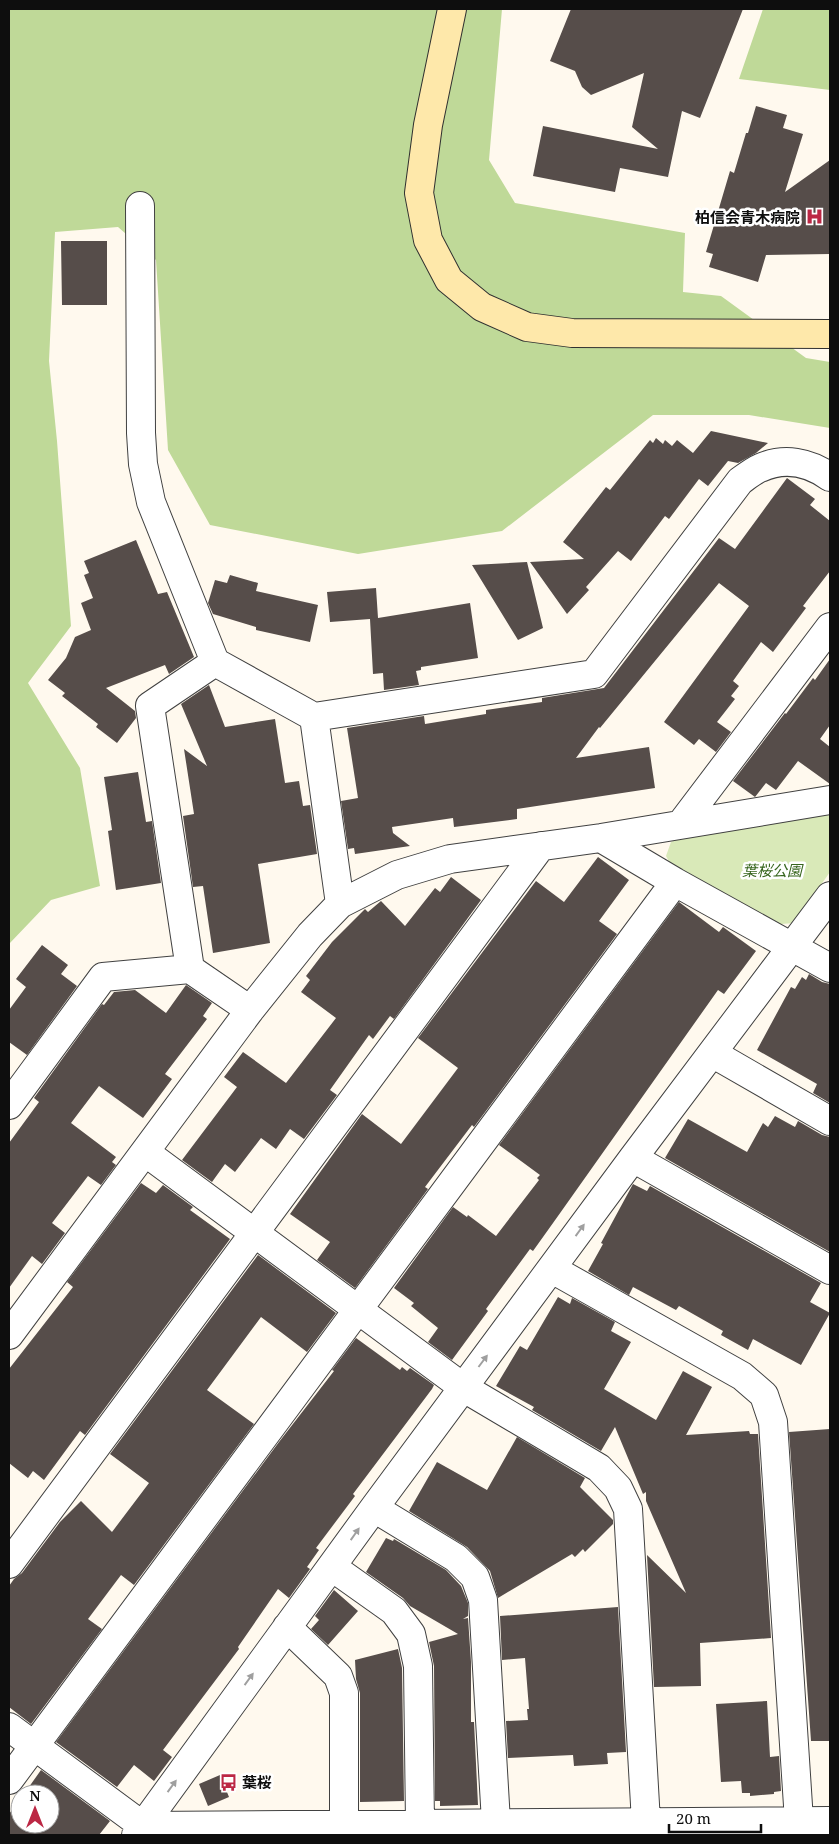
<svg xmlns="http://www.w3.org/2000/svg" width="839" height="1844" font-family="'Noto Serif','Noto Sans JP',serif">
  <rect width="100%" height="100%" fill="#fff9ee"/>
  <!-- green -->
  <path fill="#d9e9b8" d="M830 811V872L794 923 769 925 673 869 666 856 671 842 681 837Z"/>
  <!-- forest -->
  <path fill="#bfd998" d="M9 9H502L489 160 515 203 685 233 683 292 721 296 806 358 830 362V428L749 415H653L502 531 358 554 210 525 168 450 156 260 118 227 55 232 49 361 57 441 71 626 28 683 80 768 100 886 51 900 9 944Z
    M763 9H830V90L739 79Z"/>
  <!-- building -->
  <path fill="#564d4a" d="M571 9H743L700 118 682 111 668 177 620 168 615 192 533 176 543 126 658 149 632 127 644 73 591 95 582 87 575 71 550 61Z
    M756 106 787 115 783 128 803 134 785 192 830 160V254L766 255 758 282 709 267 713 254 706 252 730 171 734 173 746 133H748Z
    M61 241H107V305H62Z
    M711 431 768 443 756 453 738 463 728 461 708 486 699 479 669 519 665 516 631 561 618 551 586 587 589 590 567 614 530 562 584 559 563 542 606 487 610 490 650 440 653 443 656 438 663 444 665 440 672 446 677 440 693 453Z
    M787 478 815 499 810 505 830 521V571L803 606 806 608 773 652 761 642 733 681 739 686 731 696 735 699 717 722 731 732 716 752 699 739 694 745 664 722 749 606 719 583 600 728 599 727 576 758 649 747 655 788 517 809V819L454 827 453 818 392 827 393 833 410 846 355 854 354 848 348 849 341 801 358 798 347 728 424 716 425 724 486 714V710L542 702V698L604 688 719 538 735 549Z
    M136 540 158 594 167 592 194 657 169 674 165 665 106 688 135 711 136 718 117 743 96 727 98 724 62 696 65 693 48 680 66 658 75 637 91 630 81 603 93 598 84 575 89 573 84 561Z
    M527 562 543 628 518 640 472 565Z
    M230 575 258 583 256 591 318 605 310 642 256 630V627L213 614 208 603 215 580 227 583Z
    M376 588 378 618 470 603 478 658 421 667V670L416 671 419 685 384 690 383 673 373 674 370 619 330 622 327 592Z
    M830 659V725L820 739 830 747V784L798 761 776 790 766 783 755 797 733 781 785 713 786 714 813 678 815 680Z
    M209 685 225 727 275 719 285 783 299 781 303 806 310 805 317 854 258 864 270 943 213 953 203 886 193 887 183 816 194 814 184 749 207 766 181 704Z
    M138 772 146 822 152 821 161 883 116 890 108 831 112 830 104 777Z
    M598 857 629 880 599 921 617 934 474 1127 472 1125 425 1187 428 1189 355 1288 317 1260 330 1242 290 1214 362 1114 401 1144 458 1068 418 1038 536 881 564 902Z
    M451 877 481 900 394 1019 390 1016 373 1039 369 1035 330 1090 337 1095 304 1139 290 1129 276 1149 261 1138 235 1172 225 1164 212 1182 182 1160 237 1087 224 1077 243 1052 286 1083 336 1018 301 992 310 980 306 976 332 942 365 909 368 912 381 901 405 926 435 888 440 892Z
    M679 902 719 932 723 927 756 951 724 994 718 990 558 1216 533 1251 530 1249 486 1309 488 1311 452 1360 428 1342 438 1328 411 1306 414 1303 394 1288 453 1207 467 1217 468 1215 496 1236 539 1180 537 1178 540 1175 499 1145Z
    M42 945 68 965 61 974 77 986 27 1055 9 1042V1010L26 987 16 979Z
    M809 974 822 982 830 984V1103L813 1093 817 1084 757 1050 791 987 795 989 802 977 806 980Z
    M186 985 212 1003 203 1016 207 1019 165 1074 172 1079 143 1118 99 1086 71 1123 116 1157 112 1162 116 1165 101 1185 88 1176 52 1223 65 1233 42 1264 32 1256 9 1288V1143L39 1102 34 1098 102 1004 104 1005 114 992 135 990 166 1013Z
    M775 1116 795 1127 798 1121 822 1135 830 1137V1252L665 1158 688 1119 747 1152 763 1123 768 1127Z
    M141 1183 156 1193 163 1185 193 1207 190 1210 230 1239 85 1435 80 1431 44 1480 33 1471 28 1478 9 1463V1369L73 1287 67 1282Z
    M633 1184 647 1191 650 1186 821 1283 810 1302 830 1313 801 1365 753 1339 748 1350 721 1335 723 1331 679 1306 676 1310 633 1287 629 1295 588 1271 603 1244 601 1243Z
    M258 1255 336 1313 307 1352 261 1317 207 1390 254 1424 134 1585 121 1575 88 1619 102 1629 31 1724 9 1707V1586L14 1579 22 1573 60 1522 81 1501 112 1532 149 1483 110 1454Z
    M558 1297 570 1304 572 1298 615 1322 611 1331 631 1342 604 1389 656 1420 683 1371 712 1387 686 1435 749 1431 750 1434H758L771 1638 700 1643 701 1686 654 1687 647 1555 686 1593 646 1501V1492L643 1494 615 1427 601 1451 532 1410 534 1407 496 1386 520 1346 527 1350Z
    M356 1338 400 1370 402 1367 407 1371 410 1368 434 1385 432 1389 353 1494 355 1496 316 1548 319 1550 307 1567 310 1569 289 1598 278 1589 238 1647 239 1649 163 1750 172 1757 154 1781 134 1765 117 1787 56 1742 279 1442 334 1371 332 1370Z
    M830 1429V1741H811L789 1432Z
    M517 1437 585 1478 580 1487 613 1520V1524L585 1552 583 1549 575 1557 572 1554 498 1598 490 1571 467 1547 409 1511 437 1462 487 1490Z
    M386 1538 393 1541 394 1539 446 1570 461 1586 468 1603V1616L463 1619 468 1618 471 1662V1722H474L478 1805 440 1806V1801H435L434 1666 429 1642 458 1634 410 1606 403 1598 366 1572Z
    M334 1590 358 1611 328 1645 311 1629 319 1620 315 1616Z
    M618 1607 626 1752 607 1753 608 1764 574 1766 573 1755 508 1758 506 1721 528 1720 527 1709H529L525 1658 502 1660 500 1616Z
    M398 1649 402 1668 404 1801 360 1802V1693L356 1679 355 1660Z
    M767 1701 770 1757 779 1756 781 1791 774 1792V1794L750 1796V1793H742L741 1781 721 1782 716 1704Z
    M41 1770 110 1821 99 1835H9V1814L20 1799V1824H50V1794H24Z
    M220 1775 229 1797 208 1806 199 1784Z"/>
  <g fill="none" stroke-linecap="round" stroke-linejoin="round">
    <defs>
      <path id="street" d="M140 206 141 433 143 464 151 502 215 662
        M314 717 594 674 740 481C747 476 753 471 760 468 784 457 809 462 830 477
        M681 824 830 627
        M601 838 675 882 830 968
        M250 1010 190 969 150 706 215 662 314 717 340 904
        M712 1053 830 1121
        M9 1105 103 977 190 969
        M145 1152 464 1388 599 1468 618 1488 628 1509 646 1822 645 1835
        M633 1158 830 1270
        M552 1269 742 1376 764 1395 773 1422 799 1821 798 1835
        M9 1335 250 1010 310 935 340 904 397 875 450 859 601 838 830 800
        M374 1508 456 1558 475 1577 483 1600 496 1822 495 1835
        M9 1564 541 846
        M332 1567 394 1611 411 1634 418 1666 420 1823
        M287 1627 338 1676 344 1693V1835
        M9 1727 143 1826 830 1821
        M9 1780 675 882
        M136 1835 374 1508 633 1158 830 896"/>
      <path id="secondary" d="M452 9 428 125 419 193 428 240 449 280 482 307 527 327 572 333 830 334"/>
    </defs>
    <!-- street casing -->
    <use href="#street" stroke="#414141" stroke-width="30"/>
    <!-- secondary casing -->
    <use href="#secondary" stroke="#303030" stroke-width="30"/>
    <!-- street -->
    <use href="#street" stroke="#fff" stroke-width="28"/>
    <!-- secondary -->
    <use href="#secondary" stroke="#fee8aa" stroke-width="28"/>
  </g>
  <!-- one-way arrows -->
  <defs><path id="oneway-solid" d="M-6-.8H1V-3.2L6.5 0L1 3.2V.8H-6Z" transform="scale(1.25)"/></defs>
  <g fill="#9f9f9f">
    <use href="#oneway-solid" transform="translate(580 1230) rotate(-54)"/>
    <use href="#oneway-solid" transform="translate(483 1361) rotate(-53)"/>
    <use href="#oneway-solid" transform="translate(355 1534) rotate(-55)"/>
    <use href="#oneway-solid" transform="translate(249 1679) rotate(-54)"/>
    <use href="#oneway-solid" transform="translate(172 1786) rotate(-54)"/>
  </g>
  <!-- icons -->
  <defs>
    <symbol id="hospital-bare" viewBox="-9 -9 18 18"><path d="M-5-5h3v3.5h4V-5h3V5h-3V1.5h-4V5h-3Z" fill="#bc2744" stroke="#fff" stroke-width="2.5" paint-order="stroke"/></symbol>
    <symbol id="bus-bare" viewBox="-9 -9 18 18"><path d="M-5-6H5V4H4V6H2V4H-2V6H-4V4H-5ZM-3.5-4V0h7V-4ZM-3.5 1.2v1.5H-2V1.2ZM2 1.2v1.5H3.5V1.2Z" fill="#bc2744" stroke="#fff" stroke-width="2.5" paint-order="stroke"/></symbol>
  </defs>
  <g fill-rule="evenodd">
    <use href="#hospital-bare" x="802" y="204" width="25" height="25"/>
    <use href="#bus-bare" x="216" y="1770" width="25" height="25"/>
  </g>
  <g text-anchor="middle" dominant-baseline="central" stroke-width="5" stroke-linejoin="round" paint-order="stroke">
    <!-- poi labels -->
    <g font-size="15" font-weight="bold" fill="#0e0e0e" stroke="#fff" text-anchor="end">
      <text x="800" y="217">柏信会青木病院</text>
      <text x="242" y="1782" text-anchor="start">葉桜</text>
    </g>
    <!-- park labels -->
    <g font-size="15" font-style="italic" fill="#37651e" stroke="#fff">
      <text x="772" y="870">葉桜公園</text>
    </g>
  </g>
  <!-- border -->
  <rect width="839" height="1844" fill="none" stroke="#0e0e0e" stroke-width="20"/>
  <!-- north arrow -->
  <g transform="translate(35 1809)"><circle r="24" fill="#ffffff" stroke="#9f9f9f"/>
  <path d="M0-4L9 19L0 12L-9 19Z" fill="#bc2744"/>
  <text y="-8" font-size="14" font-weight="bold" text-anchor="middle" fill="#0e0e0e">N</text>
  </g>
  <!-- scale -->
  <path d="M669 1824v8h92v-8" fill="none" stroke="#0e0e0e" stroke-width="2.5"/>
  <text x="676" y="1824" font-size="15" fill="#0e0e0e" stroke="#ffffff" stroke-width="4" paint-order="stroke">20 m</text>
</svg>
